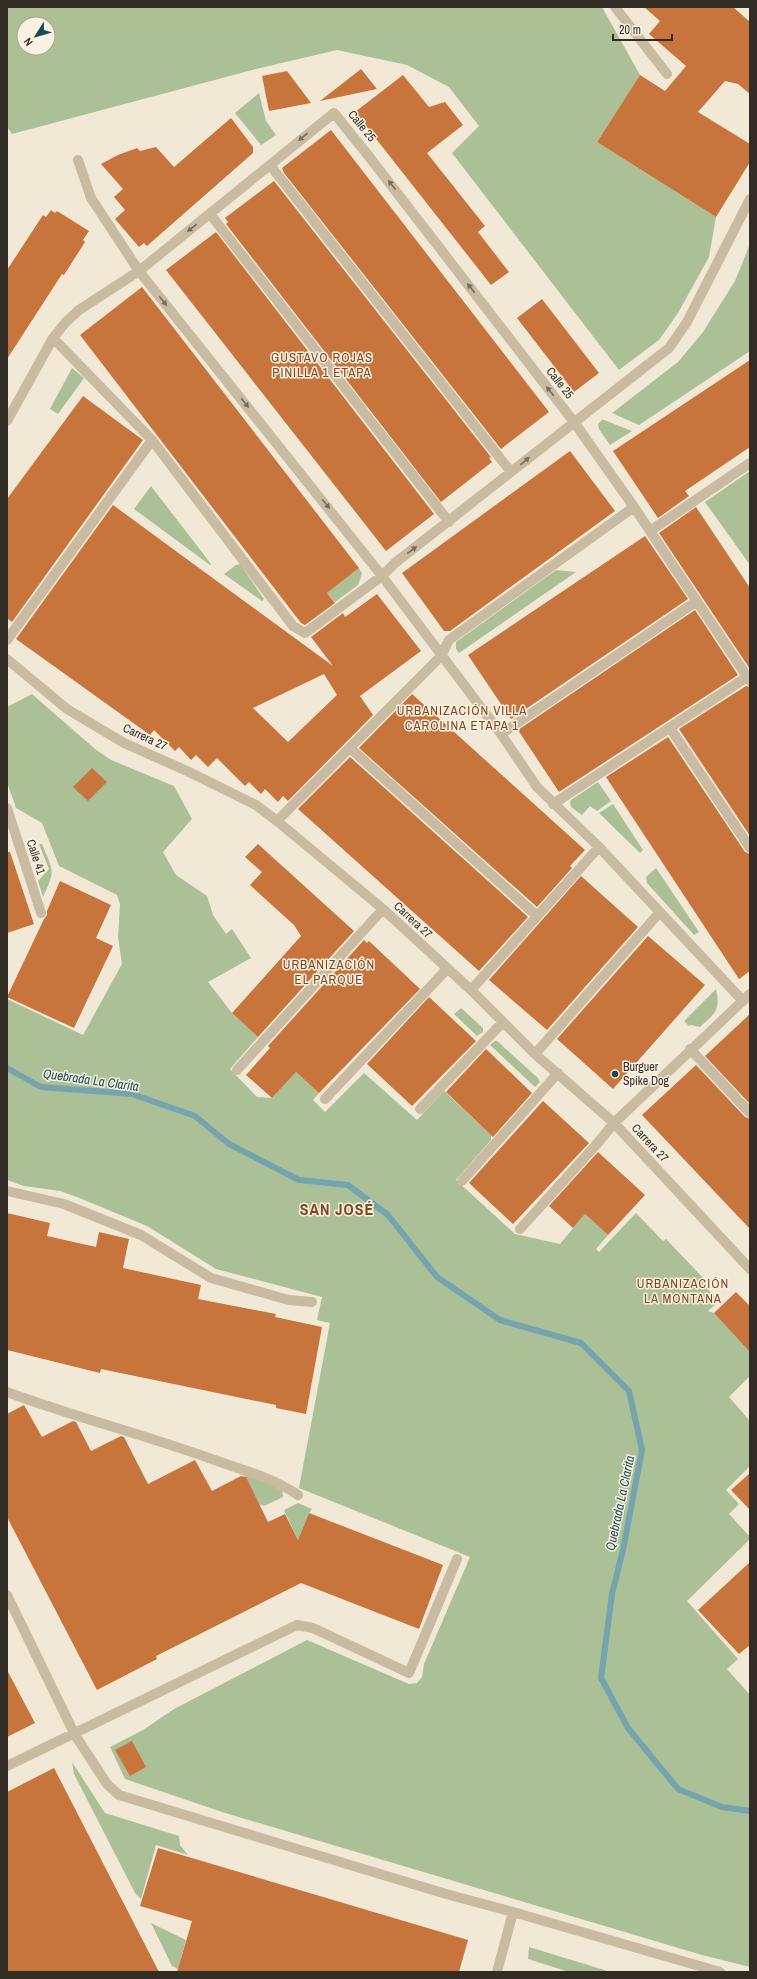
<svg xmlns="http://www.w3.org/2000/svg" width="757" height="1979" font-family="'Archivo Narrow',sans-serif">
  <rect width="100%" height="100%" fill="#f1e9d6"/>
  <!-- green -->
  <path fill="#abc096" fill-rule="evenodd" d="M7 7H602L640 75 597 142 716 217 709 257 678 313 659 340 619 370 452 153 479 126 449 87 407 65 337 50 256 69 12 134 7 127ZM24 24H48V48H24Z
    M259 93 266 121 276 135 261 145 235 113Z
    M750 244V351L639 425 612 413 678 362 703 332 735 281Z
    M72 368 84 378 58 414 50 409Z
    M602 420H604L632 431 610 445 599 429 598 424Z
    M750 471V565L705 502Z
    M151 486 211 564 210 565 134 509Z
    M240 564 264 599 262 601 224 574 236 565Z
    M359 568 362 574 358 585 335 602 327 593Z
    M556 570 576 572 459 653 456 649V642Z
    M32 694 95 749 111 760 174 786 192 819 163 852 176 875 207 896 213 915 226 934 232 929 251 958 208 982 232 1013 258 1037 230 1069 257 1097 272 1098 296 1072 319 1093 313 1100 325 1112 364 1073 417 1120 444 1091 491 1135V1140L456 1180 515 1234 560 1244 585 1214 608 1235 596 1249 599 1252 636 1213 663 1241 666 1239 706 1281 703 1284 719 1301 708 1311 714 1313 750 1351V1376L729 1397 750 1421V1466L726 1490 739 1504 729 1514 750 1537V1539L687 1601 738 1659 727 1669 750 1695V1967L702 1955 222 1812 125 1779 110 1747 143 1730 174 1709 307 1640 409 1684 417 1683 422 1677 424 1664 470 1557 299 1488 330 1323 317 1320 322 1297 216 1269 147 1226 77 1197 60 1191 24 1186 7 1180V999L83 1035 122 964 118 937 120 904 117 895 59 866 42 823 16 808 7 782V707Z
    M598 782 611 801 597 811 590 806 582 815 571 807 570 802 571 800Z
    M613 804 643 850 640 853 599 813Z
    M39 844H42C53 871 56 869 43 897L38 881 49 869Z
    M656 868 699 932 694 935 647 883 646 877Z
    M716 989C721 1011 714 1014 700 1027L691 1025 689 1026 684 1021Z
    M461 1008 483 1028V1032L477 1036 454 1014Z
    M495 1041H497L538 1078 540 1082 535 1087 490 1045Z
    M244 1474 282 1489 283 1497 264 1506 259 1504Z
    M298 1503 312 1509 309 1513 298 1540 284 1510Z
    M72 1762 105 1813 179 1836 180 1845 188 1855 156 1845 141 1899 135 1893 74 1774Z
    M151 1923 186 1940 178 1969 172 1966Z
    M529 1947 611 1972H569L528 1959Z"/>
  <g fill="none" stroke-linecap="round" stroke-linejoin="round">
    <!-- stream -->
    <path stroke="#75a3ae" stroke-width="6" d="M7 1068 41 1087 132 1094 195 1116 229 1144 299 1180 348 1185 388 1215 437 1277 500 1320 581 1343 629 1391 642 1450 623 1550 612 1594 601 1678 628 1728 678 1789 722 1807 750 1811"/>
  </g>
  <!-- building -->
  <path fill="#c8743d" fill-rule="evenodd" d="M644 7H733L750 22V94L738 84 725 81 698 112 750 144V162L716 217 597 142 640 75 665 91 686 66 649 34 660 21Z
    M361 69 377 89 320 101Z
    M287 71 311 103 269 111 262 76Z
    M403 75 429 107 445 102 463 125 427 153 485 226 478 232 509 272 491 285 355 112Z
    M231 118 253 147V153L147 246 144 243 139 247 115 219 125 210 114 197 123 189 101 164 118 155 137 148 140 151 156 147 174 167Z
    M331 130 549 412 501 449 284 173 282 168Z
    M274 181 491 457 489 458 492 462 441 502 226 224 228 222 225 218Z
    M51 210 55 213 57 211 89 231 83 240 85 242 64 275 62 274 7 359V270L43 215 46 217Z
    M216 232 434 514 386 551 166 270Z
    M142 287 359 568 327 593 335 603 305 625 301 623 80 335Z
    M542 299 599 373 574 392 517 318Z
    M750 360V447L685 491 689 496 658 518 613 451Z
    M83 396 143 440 12 622 7 618V499Z
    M570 451 615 511 450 631H444L402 573Z
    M113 505 333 666 311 637 343 613 345 617 377 594 421 651 360 696 373 715 288 801 283 796 278 802 265 789 261 794 249 782 245 786 217 758 208 767 196 755 191 760 179 747 175 751 154 730 150 735 16 639ZM324 674 337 695 288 742 253 708Z
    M696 507 750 588V669L659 533Z
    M645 536 688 599 511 719 468 655Z
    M695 610 738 675 559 792 518 730Z
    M746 686 750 687V836L679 729Z
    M412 694 585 850 570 866 572 868 537 907 359 748Z
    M668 737 745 852 750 854V971L739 979 606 777Z
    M350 757 528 917 479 971 298 809Z
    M92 768 107 782 88 801 73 787Z
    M258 844 354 931 258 1037 232 1013 301 936 294 925 250 885 262 872 245 857Z
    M7 852H10L34 924 7 933Z
    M581 876 638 927 547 1030 489 980Z
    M60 881 111 905 96 938 113 946 74 1028 7 997 44 919 47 915V911Z
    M648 936 705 985 613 1089 557 1039Z
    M364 940 367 943 369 941 420 989 319 1093 296 1072 272 1098 246 1075 270 1048 268 1046Z
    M429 997 476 1041 412 1106 367 1064Z
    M750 1014V1104L705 1056Z
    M486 1049 532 1093 493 1137 446 1092Z
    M696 1065 745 1117 750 1119V1229L642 1115Z
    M543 1101 589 1143 513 1224 469 1183Z
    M598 1152 645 1195 608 1235 585 1214 573 1228 549 1206Z
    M7 1213 50 1223 47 1236 96 1247 99 1232 129 1239 123 1268 201 1285 198 1299 276 1314 275 1317 322 1327 306 1414 276 1408V1405L101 1369 100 1373 7 1350Z
    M736 1292 750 1306V1352L714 1313Z
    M24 1405 42 1437 73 1421 76 1422 91 1451 121 1436 124 1437 148 1484 195 1460 212 1491 241 1476 246 1477 268 1522 285 1514 298 1540 309 1513 443 1565 419 1629 301 1583 156 1656 157 1659 97 1690 7 1517V1414Z
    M750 1473V1510L731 1490Z
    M750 1562V1645L739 1654 698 1610Z
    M7 1670 35 1723 7 1737Z
    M132 1741 146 1767 130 1776 115 1750Z
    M54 1768 122 1900 159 1972H7V1792Z
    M158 1848 468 1940 459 1972H177L192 1921 140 1906Z"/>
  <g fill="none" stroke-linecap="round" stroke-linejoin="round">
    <!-- minor -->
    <path stroke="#c9baa2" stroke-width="10" d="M615 7 667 74
      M78 160 91 198 139 271 382 576 501 734 537 787 599 847 743 1001
      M270 165 511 472
      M210 214 449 522
      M53 338 152 440 293 626 305 633 382 576 395 563 669 348 687 322 750 199
      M7 421 53 338 65 323 79 310 139 271 334 113 367 154 574 422 634 507 750 681
      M650 531 750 463
      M7 640 152 440
      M7 659 67 709 124 743 187 771 256 805 277 821 383 909 471 990 535 1054 614 1123 750 1269
      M670 728 750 848
      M501 734 697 601
      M350 748 537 916
      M553 804 747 677
      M7 808 41 913
      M277 821 441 656 449 640 634 507
      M471 990 599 847
      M690 1049 750 1113
      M535 1054 660 912
      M237 1070 383 909
      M325 1099 447 969
      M420 1109 503 1022
      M462 1181 558 1073
      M7 1191 64 1204 141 1235 211 1278 289 1300 312 1302
      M520 1229 596 1145 614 1123 750 994
      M7 1392C77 1418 150 1436 220 1462 247 1471 274 1479 298 1495
      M7 1595 75 1735 107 1784 119 1795 446 1894 513 1912 720 1972
      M7 1766 297 1625 313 1628 409 1673 457 1559
      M497 1972 513 1912"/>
  </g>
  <!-- one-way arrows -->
  <defs><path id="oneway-solid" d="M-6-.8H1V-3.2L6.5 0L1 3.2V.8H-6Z"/></defs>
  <g fill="#766c5d">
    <use href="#oneway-solid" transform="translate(303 137) rotate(141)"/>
    <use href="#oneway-solid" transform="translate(392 185) rotate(-128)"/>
    <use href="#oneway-solid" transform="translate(192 228) rotate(141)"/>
    <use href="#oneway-solid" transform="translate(471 288) rotate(-128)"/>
    <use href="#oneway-solid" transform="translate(163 301) rotate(51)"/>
    <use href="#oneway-solid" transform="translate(550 391) rotate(-128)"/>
    <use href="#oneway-solid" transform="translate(245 403) rotate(51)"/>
    <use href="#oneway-solid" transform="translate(525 461) rotate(-40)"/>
    <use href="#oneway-solid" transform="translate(326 504) rotate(51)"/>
    <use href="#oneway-solid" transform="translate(412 550) rotate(-37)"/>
  </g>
  <!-- markers -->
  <circle fill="#1a4855" stroke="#f9f2e2" stroke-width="1.5" cx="615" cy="1074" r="4"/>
  <g text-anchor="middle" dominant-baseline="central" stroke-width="3" stroke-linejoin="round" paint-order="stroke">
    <!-- street labels -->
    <g font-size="12" fill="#332c25" stroke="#f9f2e2">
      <text transform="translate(362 126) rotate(51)">Calle 25</text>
      <text transform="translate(560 383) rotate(52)">Calle 25</text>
      <text transform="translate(145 737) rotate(25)">Carrera 27</text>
      <text transform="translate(36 857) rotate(72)">Calle 41</text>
      <text transform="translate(413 920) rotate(43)">Carrera 27</text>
      <text transform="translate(650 1143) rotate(47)">Carrera 27</text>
    </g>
    <!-- poi labels -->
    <g font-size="12" fill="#332c25" stroke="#f9f2e2" text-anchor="start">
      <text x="623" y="1067">Burguer<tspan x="623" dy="14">Spike Dog</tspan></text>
    </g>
    <!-- neighbourhood labels -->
    <g font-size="13" letter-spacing="1" fill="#83451d" stroke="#f9f2e2">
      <text x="322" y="357">GUSTAVO ROJAS<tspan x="322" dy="15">PINILLA 1 ETAPA</tspan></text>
      <text x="462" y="710">URBANIZACIÓN VILLA<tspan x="462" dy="15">CAROLINA ETAPA 1</tspan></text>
      <text x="329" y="964">URBANIZACIÓN<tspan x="329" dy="15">EL PARQUE</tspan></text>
      <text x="683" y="1283">URBANIZACIÓN<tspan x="683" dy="15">LA MONTANA</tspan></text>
    </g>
    <!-- water labels -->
    <g font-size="13" font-style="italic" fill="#1a4855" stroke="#f9f2e2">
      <text transform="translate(91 1080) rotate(8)">Quebrada La Clarita</text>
      <text transform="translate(620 1503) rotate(-78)">Quebrada La Clarita</text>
    </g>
    <!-- district labels -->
    <g font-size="16" font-weight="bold" letter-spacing="1" fill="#83451d" stroke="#f9f2e2">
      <text x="337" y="1209">SAN JOSÉ</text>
    </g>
  </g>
  <!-- border -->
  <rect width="757" height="1979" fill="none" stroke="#332c25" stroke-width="16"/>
  <!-- north arrow -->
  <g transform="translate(36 36) rotate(233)"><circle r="19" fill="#f9f2e2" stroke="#aaa396"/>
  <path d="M0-3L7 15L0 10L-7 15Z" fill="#1a4855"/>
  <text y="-6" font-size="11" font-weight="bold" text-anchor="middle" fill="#332c25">N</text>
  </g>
  <!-- scale -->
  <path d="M613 34v6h59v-6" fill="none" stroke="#332c25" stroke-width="2"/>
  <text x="619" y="34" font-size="12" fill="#332c25" stroke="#f9f2e2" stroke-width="3" paint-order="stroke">20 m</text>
</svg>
